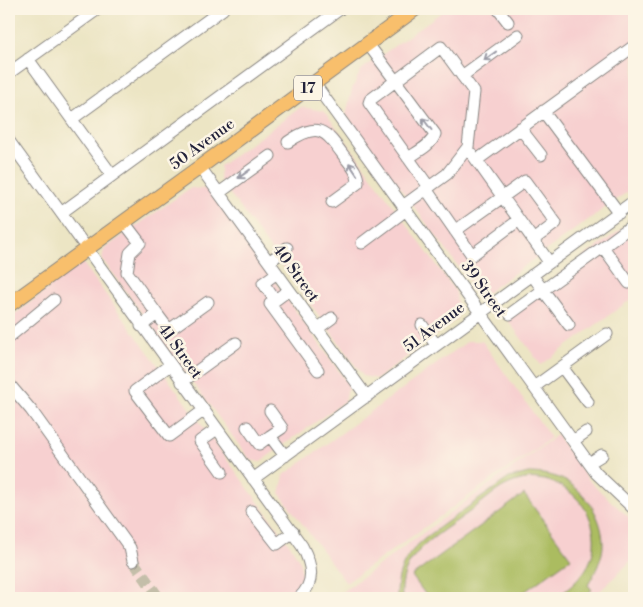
<svg xmlns="http://www.w3.org/2000/svg" width="643" height="607" font-family="'Libre Bodoni',serif">
  <rect width="100%" height="100%" fill="#fcf5e5"/>
  <filter id="ink" filterUnits="userSpaceOnUse"><feTurbulence type="fractalNoise" baseFrequency=".02" numOctaves="2"/><feDisplacementMap in="SourceGraphic" scale="10" xChannelSelector="R" yChannelSelector="G"/><feConvolveMatrix kernelMatrix="1 2 1 2 8 2 1 2 1" color-interpolation-filters="sRGB"/></filter>
  <filter id="wash" filterUnits="userSpaceOnUse"><feTurbulence type="fractalNoise" baseFrequency=".0096" numOctaves="4" result="noise"/><feDisplacementMap in="SourceGraphic" scale="20" xChannelSelector="R" yChannelSelector="G"/><feGaussianBlur stdDeviation="1.12" result="paint"/><feColorMatrix in="noise" values="0 0 0 0 0 0 0 0 0 0 0 0 0 0 0 0 0 1.4 0 .05"/><feComposite in="paint" operator="in"/></filter>
  <g filter="url(#wash)">
    <rect width="100%" height="100%" fill="#ece5c4"/>
    <!-- built -->
    <path fill="#f7d0d0" d="M446 9H634V187L481 297 346 115 352 89 361 70Z
      M301 107 324 111 456 292 458 318 377 379 363 376 220 180V166Z
      M190 188 208 189 349 385 345 401 260 462 250 460 102 259 104 249Z
      M634 220V297L541 365 504 315Z
      M82 262 292 548 300 561 302 576 295 589 283 598H9V319Z
      M468 341H482L551 438 346 583 280 494 284 475Z
      M557 435 591 483 634 522V558L593 598H334Z"/>
    <!-- green -->
    <path fill="#abbc60" stroke="#666f4e" d="M528 473C538 473 549 474 559 478 583 487 602 515 603 542 604 556 595 573 588 585L592 590 581 598H556C570 588 585 575 591 559 604 521 575 483 538 479 525 477 512 482 501 488 490 495 479 505 468 513 449 527 426 540 412 559 404 570 401 584 402 598H397C396 555 420 542 451 519 467 508 483 496 499 485L509 478Z
      M524 494 571 558 516 598H428L412 576Z"/>
  </g>
  <g filter="url(#ink)">
    <g fill="none" stroke-linecap="round" stroke-linejoin="round">
      <!-- minor-tunnel -->
      <path stroke="#c4bea9" stroke-width="11" stroke-dasharray="11 5.5" stroke-linecap="butt" d="M133 561 159 598"/>
      <defs>
        <path id="minor" d="M498 9 508 22
          M368 44 435 134C432 145 417 152 408 158
          M28 59 112 175
          M9 73 98 9
          M462 76 518 35
          M314 83 596 473 634 509
          M543 111 619 213
          M72 119 223 9
          M520 128 541 155
          M9 141 302 546C312 565 316 582 299 598
          M288 142C319 121 325 130 344 156 351 165 358 172 358 183L332 202
          M472 154 549 262
          M477 160 634 46
          M200 167 367 397
          M426 189 472 255 519 220
          M219 193 270 156
          M403 206 447 174 468 147 474 92 441 47 370 100 369 103 429 187
          M61 213 340 9
          M124 222 140 243 130 253 127 272 157 314 141 326
          M455 231 525 181 556 223 533 240
          M362 243 406 210
          M603 247 634 224
          M269 262 287 248
          M532 275 543 290 603 247 629 283
          M289 290 270 304 318 370
          M275 300 263 283 277 273
          M157 314 169 330 208 302
          M510 314 543 290 569 325
          M422 325 436 345
          M317 329 332 318
          M9 337 54 300
          M170 365 135 391 169 436 203 411
          M562 367 588 402
          M182 382 236 343
          M9 384 31 410 130 548 133 561
          M534 387 607 334
          M270 411 282 428 270 436 285 456
          M247 427 259 444 270 436
          M217 429 200 441 222 472
          M573 441 586 432
          M589 463 602 455
          M253 479 634 201
          M251 511 277 544 293 532"/>
        <path id="major" d="M9 305 200 167 415 9"/>
      </defs>
      <!-- minor casing -->
      <use href="#minor" stroke="#878480" stroke-width="13"/>
      <!-- major casing -->
      <use href="#major" stroke="#878480" stroke-width="16"/>
      <!-- minor -->
      <use href="#minor" stroke="#fff" stroke-width="11"/>
      <!-- major -->
      <use href="#major" stroke="#f8bf6c" stroke-width="14"/>
    </g>
    <!-- one-way arrows -->
    <defs><path id="oneway-shaft" d="M-6 0H5M1.5-3L5.5 0L1.5 3" fill="none" stroke-width="1.6" stroke-linecap="round" stroke-linejoin="round" transform="scale(1.25)"/></defs>
    <g stroke="#9c9ca7">
      <use href="#oneway-shaft" transform="translate(490 56) rotate(144)"/>
      <use href="#oneway-shaft" transform="translate(427 124) rotate(-127)"/>
      <use href="#oneway-shaft" transform="translate(353 169) rotate(-124)"/>
      <use href="#oneway-shaft" transform="translate(244 174) rotate(144)"/>
    </g>
  </g>
  <g text-anchor="middle" dominant-baseline="central" stroke-width="5" stroke-linejoin="round" paint-order="stroke">
    <!-- shield labels -->
    <rect fill="#fcf5e5" stroke="#63616e" stroke-width="1" x="294" y="75.5" width="28" height="25" rx="4"/>
    <g font-size="15" font-weight="bold" fill="#22223b">
      <text x="308" y="88">17</text>
    </g>
    <!-- street labels -->
    <g font-size="16" fill="#22223b" stroke="#fcf5e5">
      <text transform="translate(202 144) rotate(-36)">50 Avenue</text>
      <text transform="translate(296 273) rotate(54)">40 Street</text>
      <text transform="translate(484 289) rotate(54)">39 Street</text>
      <text transform="translate(434 327) rotate(-37)">51 Avenue</text>
      <text transform="translate(180 351) rotate(54)">41 Street</text>
    </g>
  </g>
  <!-- margin -->
  <rect width="643" height="607" fill="none" stroke="#fcf5e5" stroke-width="30"/>
</svg>
